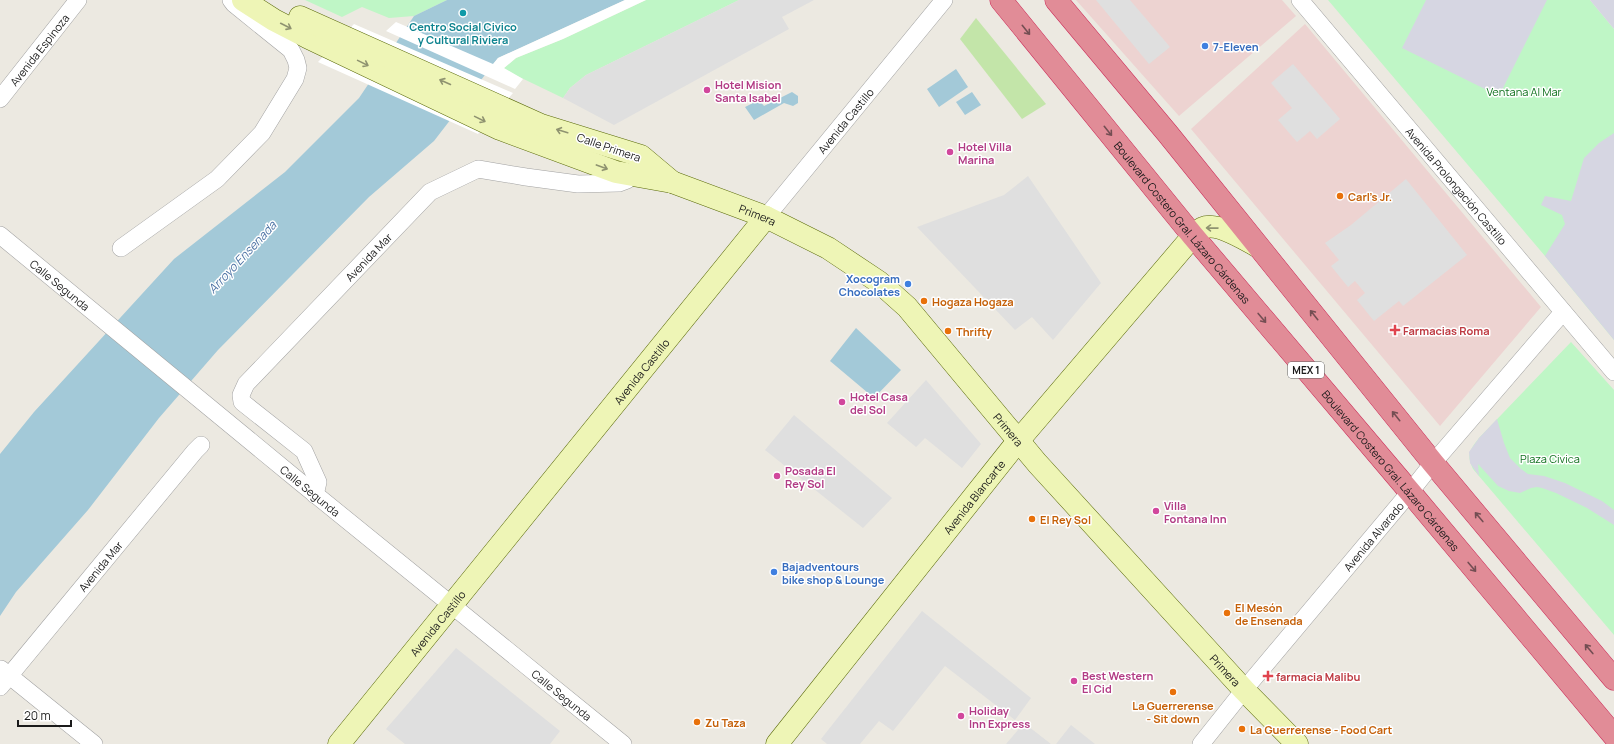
<svg xmlns="http://www.w3.org/2000/svg" width="1614" height="744" font-family="Manrope,sans-serif">
  <rect width="100%" height="100%" fill="#ece9e1"/>
  <!-- commercial -->
  <path fill="#edd3d1" d="M1076 0H1282L1296 16 1179 116Z
    M1305 24 1541 307 1440 426 1191 129Z"/>
  <!-- grass -->
  <path fill="#c3e5a9" d="M976 18 1046 104 1022 119 960 39Z"/>
  <!-- park -->
  <path fill="#bff6c6" d="M305 0H447L414 16 389 18 362 7 342 17Z
    M646 0H739L586 75 570 88 563 98 503 69 516 58 563 39Z
    M1328 0H1590L1614 29V340L1545 256Z
    M1571 342 1614 390V635L1473 469C1466 454 1470 450 1479 438Z"/>
  <!-- parking -->
  <path fill="#dfdfdf" d="M739 0H814L782 17 789 29 614 125 563 98 570 88 586 75Z
    M1096 0H1130L1170 47 1149 64Z
    M1293 64 1340 119 1317 139 1310 131 1297 142 1278 120 1292 108 1271 83Z
    M1028 176 1101 283 1053 340 1032 317 1015 330 917 227 1004 195Z
    M1406 179 1467 255 1403 306 1399 301 1374 321 1357 300 1365 293 1355 281 1348 287 1331 266 1339 260 1325 243 1351 225Z
    M926 380 981 444 962 468 925 438 916 447 887 423Z
    M794 415 892 498 863 528 765 450Z
    M922 611 1031 698 1015 720 945 666 893 731 879 721 860 744H827L821 739Z
    M456 648 560 731 550 744H405L386 729Z
    M1024 723 1051 744H1006Z
    M1071 725 1095 744H1056Z"/>
  <!-- plaza -->
  <path fill="#d6d6e2" d="M1426 0H1547L1499 96 1402 48Z
    M1590 0H1614V29L1609 23Z
    M1614 133V340L1545 256 1565 224 1562 215 1541 205 1545 196 1571 201 1584 158 1599 143Z
    M1497 419 1504 443 1510 458 1521 469 1528 474 1544 476 1565 483 1602 501 1614 510V525L1587 508 1556 493 1542 488 1537 487 1531 488 1520 493 1509 491 1498 486 1478 464 1479 476 1470 463 1469 452 1479 438Z"/>
  <!-- water -->
  <path fill="#a3c9d8" d="M447 0H625L498 58 434 141 369 197 218 350 159 418 88 510 16 592 0 616V454L34 412 174 259 285 172 359 98 414 16Z
    M956 69 968 87 939 107 927 89Z
    M792 92 798 96V103L793 106 784 103 754 120 745 107 759 100 764 106Z
    M972 92 981 105 965 115 956 102Z
    M856 328 901 370 874 398 830 361Z"/>
  <!-- pier -->
  <path fill="#fff" d="M625 0H646L563 39 516 58 504 68 523 79 515 89 386 31 396 22 493 64 498 58Z
    M354 24 513 93 478 134 318 62Z"/>
  <g fill="none" stroke-linecap="round" stroke-linejoin="round">
    <defs>
      <g id="street">
        <path id="s1" d="M1300 0 1614 372"/>
        <path id="s2" d="M0 99 78 0"/>
        <path id="s3" d="M766 217 944 0"/>
        <path id="s4" d="M0 235 300 482 623 744"/>
        <path d="M121 248 217 179 262 133 295 79 298 68 296 60 291 50 234 4 231 0"/>
        <path id="s5" d="M315 495 318 482 304 451 242 402 241 395 246 384 430 192 478 169 526 177 578 184 619 183 627 180 633 175 635 170"/>
        <path d="M1 669 94 744"/>
        <path id="s6" d="M0 687 195 451 201 445"/>
        <path id="s7" d="M1201 744 1244 690 1410 492 1433 463 1563 312"/>
      </g>
      <g id="secondary">
        <path id="s8" d="M243 0 274 20 307 37 500 129 616 172 672 182 766 217 828 248 879 282 907 307 1037 463 1244 690 1297 744"/>
        <path d="M300 17 541 125 641 156 672 182"/>
        <path id="s9" d="M339 744 766 217"/>
        <path id="s10" d="M777 744 1018 441 1193 236C1196 234 1200 229 1203 228 1216 222 1245 239 1257 246"/>
      </g>
      <g id="highway">
        <path id="s11" d="M1001 0 1193 236 1410 492 1614 736"/>
        <path d="M1056 0 1168 134 1433 463 1614 679"/>
      </g>
    </defs>
    <!-- street casing -->
    <use href="#street" stroke="#a2a2a2" stroke-width="18"/>
    <!-- secondary casing -->
    <use href="#secondary" stroke="#5a6a0a" stroke-width="23"/>
    <!-- highway casing -->
    <use href="#highway" stroke="#cc2d5a" stroke-width="23"/>
    <!-- street -->
    <use href="#street" stroke="#fff" stroke-width="17"/>
    <!-- secondary -->
    <use href="#secondary" stroke="#eef5b6" stroke-width="22"/>
    <!-- highway -->
    <use href="#highway" stroke="#e18c97" stroke-width="22"/>
  </g>
  <!-- one-way arrows -->
  <defs><path id="oneway-shaft" d="M-6 0H5M1.5-3L5.5 0L1.5 3" fill="none" stroke-width="1.6" stroke-linecap="round" stroke-linejoin="round"/></defs>
  <g stroke="#8f9370">
    <use href="#oneway-shaft" transform="translate(286 26) rotate(27)"/>
    <use href="#oneway-shaft" transform="translate(363 63) rotate(26)"/>
    <use href="#oneway-shaft" transform="translate(445 82) rotate(-156)"/>
    <use href="#oneway-shaft" transform="translate(480 119) rotate(26)"/>
    <use href="#oneway-shaft" transform="translate(562 131) rotate(-163)"/>
    <use href="#oneway-shaft" transform="translate(602 167) rotate(20)"/>
    <use href="#oneway-shaft" transform="translate(1212 228) rotate(-179)"/>
  </g>
  <g stroke="#744e53">
    <use href="#oneway-shaft" transform="translate(1026 30) rotate(51)"/>
    <use href="#oneway-shaft" transform="translate(1108 131) rotate(51)"/>
    <use href="#oneway-shaft" transform="translate(1314 315) rotate(-129)"/>
    <use href="#oneway-shaft" transform="translate(1262 318) rotate(50)"/>
    <use href="#oneway-shaft" transform="translate(1396 416) rotate(-129)"/>
    <use href="#oneway-shaft" transform="translate(1479 517) rotate(-130)"/>
    <use href="#oneway-shaft" transform="translate(1472 567) rotate(50)"/>
    <use href="#oneway-shaft" transform="translate(1589 649) rotate(-130)"/>
  </g>
  <!-- markers -->
  <circle fill="#0f9aa8" stroke="#fff" stroke-width="1.5" cx="463" cy="13" r="4"/>
  <g fill="#3f7fe0" stroke="#fff" stroke-width="1.5">
    <circle cx="1205" cy="46" r="4"/>
    <circle cx="908" cy="284" r="4"/>
    <circle cx="774" cy="572" r="4"/>
  </g>
  <g fill="#d1479c" stroke="#fff" stroke-width="1.5">
    <circle cx="707" cy="90" r="4"/>
    <circle cx="950" cy="152" r="4"/>
    <circle cx="842" cy="402" r="4"/>
    <circle cx="777" cy="476" r="4"/>
    <circle cx="1156" cy="511" r="4"/>
    <circle cx="1074" cy="681" r="4"/>
    <circle cx="961" cy="716" r="4"/>
  </g>
  <g fill="#e8710a" stroke="#fff" stroke-width="1.5">
    <circle cx="1340" cy="196" r="4"/>
    <circle cx="924" cy="301" r="4"/>
    <circle cx="948" cy="331" r="4"/>
    <circle cx="1032" cy="519" r="4"/>
    <circle cx="1227" cy="613" r="4"/>
    <circle cx="1173" cy="692" r="4"/>
    <circle cx="697" cy="722" r="4"/>
    <circle cx="1242" cy="729" r="4"/>
  </g>
  <g fill="#e0444e" stroke="#fff" stroke-width="1.5">
    <path d="M1393 324h4v4h4v4h-4v4h-4v-4h-4v-4h4z"/>
    <path d="M1266 670h4v4h4v4h-4v4h-4v-4h-4v-4h4z"/>
  </g>
  <g text-anchor="middle" dominant-baseline="central" stroke-width="3" stroke-linejoin="round" paint-order="stroke">
    <!-- shield labels -->
    <rect fill="#fff" stroke="#5f5f5f" stroke-width="1" x="1288" y="362" width="36" height="16" rx="3"/>
    <g font-size="10" font-weight="bold" fill="#1b1b1b">
      <text x="1306" y="370">MEX 1</text>
    </g>
    <!-- culture labels -->
    <g font-size="11" font-weight="bold" fill="#0d838f" stroke="#fff">
      <text x="463" y="26">Centro Social Civico<tspan x="463" dy="13">y Cultural Riviera</tspan></text>
    </g>
    <!-- shop labels -->
    <g font-size="11" font-weight="bold" fill="#366cbe" stroke="#fff" text-anchor="start">
      <text x="1213" y="46">7-Eleven</text>
      <text x="900" y="278" text-anchor="end">Xocogram<tspan x="900" dy="13">Chocolates</tspan></text>
      <text x="782" y="566">Bajadventours<tspan x="782" dy="13">bike shop &amp; Lounge</tspan></text>
    </g>
    <!-- street labels -->
    <g font-size="11" fill="#1b1b1b" stroke="#fff">
      <text stroke="none"><textPath href="#s2" startOffset="63">Avenida Espinoza</textPath></text>
      <text stroke="none"><textPath href="#s3" startOffset="125">Avenida Castillo</textPath></text>
      <text transform="translate(609 147) rotate(19)">Calle Primera</text>
      <text stroke="none"><textPath href="#s1" startOffset="243">Avenida Prolongación Castillo</textPath></text>
      <text stroke="none"><textPath href="#s8" startOffset="560">Primera</textPath></text>
      <text stroke="none"><textPath href="#s11" startOffset="287">Boulevard Costero Gral. Lázaro Cárdenas</textPath></text>
      <text stroke="none"><textPath href="#s5" startOffset="322">Avenida Mar</textPath></text>
      <text stroke="none"><textPath href="#s4" startOffset="78">Calle Segunda</textPath></text>
      <text stroke="none"><textPath href="#s9" startOffset="480">Avenida Castillo</textPath></text>
      <text stroke="none"><textPath href="#s8" startOffset="896">Primera</textPath></text>
      <text stroke="none"><textPath href="#s11" startOffset="611">Boulevard Costero Gral. Lázaro Cárdenas</textPath></text>
      <text stroke="none"><textPath href="#s4" startOffset="402">Calle Segunda</textPath></text>
      <text stroke="none"><textPath href="#s10" startOffset="316">Avenida Blancarte</textPath></text>
      <text stroke="none"><textPath href="#s7" startOffset="270">Avenida Alvarado</textPath></text>
      <text stroke="none"><textPath href="#s6" startOffset="157">Avenida Mar</textPath></text>
      <text stroke="none"><textPath href="#s9" startOffset="156">Avenida Castillo</textPath></text>
      <text stroke="none"><textPath href="#s8" startOffset="1220">Primera</textPath></text>
      <text stroke="none"><textPath href="#s4" startOffset="726">Calle Segunda</textPath></text>
    </g>
    <!-- hotel labels -->
    <g font-size="11" font-weight="bold" fill="#b23c85" stroke="#fff" text-anchor="start">
      <text x="715" y="84">Hotel Mision<tspan x="715" dy="13">Santa Isabel</tspan></text>
      <text x="958" y="146">Hotel Villa<tspan x="958" dy="13">Marina</tspan></text>
      <text x="850" y="396">Hotel Casa<tspan x="850" dy="13">del Sol</tspan></text>
      <text x="785" y="470">Posada El<tspan x="785" dy="13">Rey Sol</tspan></text>
      <text x="1164" y="505">Villa<tspan x="1164" dy="13">Fontana Inn</tspan></text>
      <text x="1082" y="675">Best Western<tspan x="1082" dy="13">El Cid</tspan></text>
      <text x="969" y="710">Holiday<tspan x="969" dy="13">Inn Express</tspan></text>
    </g>
    <!-- park labels -->
    <g font-size="11" fill="#11721f" stroke="#fff">
      <text x="1524" y="91">Ventana Al Mar</text>
      <text x="1550" y="458">Plaza Civica</text>
    </g>
    <!-- food labels -->
    <g font-size="11" font-weight="bold" fill="#c56008" stroke="#fff" text-anchor="start">
      <text x="1348" y="196">Carl's Jr.</text>
      <text x="932" y="301">Hogaza Hogaza</text>
      <text x="956" y="331">Thrifty</text>
      <text x="1040" y="519">El Rey Sol</text>
      <text x="1235" y="607">El Mesón<tspan x="1235" dy="13">de Ensenada</tspan></text>
      <text x="1173" y="705" text-anchor="middle">La Guerrerense<tspan x="1173" dy="13">- Sit down</tspan></text>
      <text x="705" y="722">Zu Taza</text>
      <text x="1250" y="729">La Guerrerense - Food Cart</text>
    </g>
    <!-- health labels -->
    <g font-size="11" font-weight="bold" fill="#be3a42" stroke="#fff" text-anchor="start">
      <text x="1403" y="330">Farmacias Roma</text>
      <text x="1276" y="676">farmacia Malibu</text>
    </g>
    <!-- water labels -->
    <g font-size="12" font-style="italic" fill="#4e74a5" stroke="#fff">
      <text transform="translate(242 257) rotate(-47)">Arroyo Ensenada</text>
    </g>
  </g>
  <!-- scale -->
  <path d="M18 720v6h53v-6" fill="none" stroke="#1b1b1b" stroke-width="2"/>
  <text x="24" y="720" font-size="12" fill="#1b1b1b" stroke="#ffffff" stroke-width="3" paint-order="stroke">20 m</text>
</svg>
